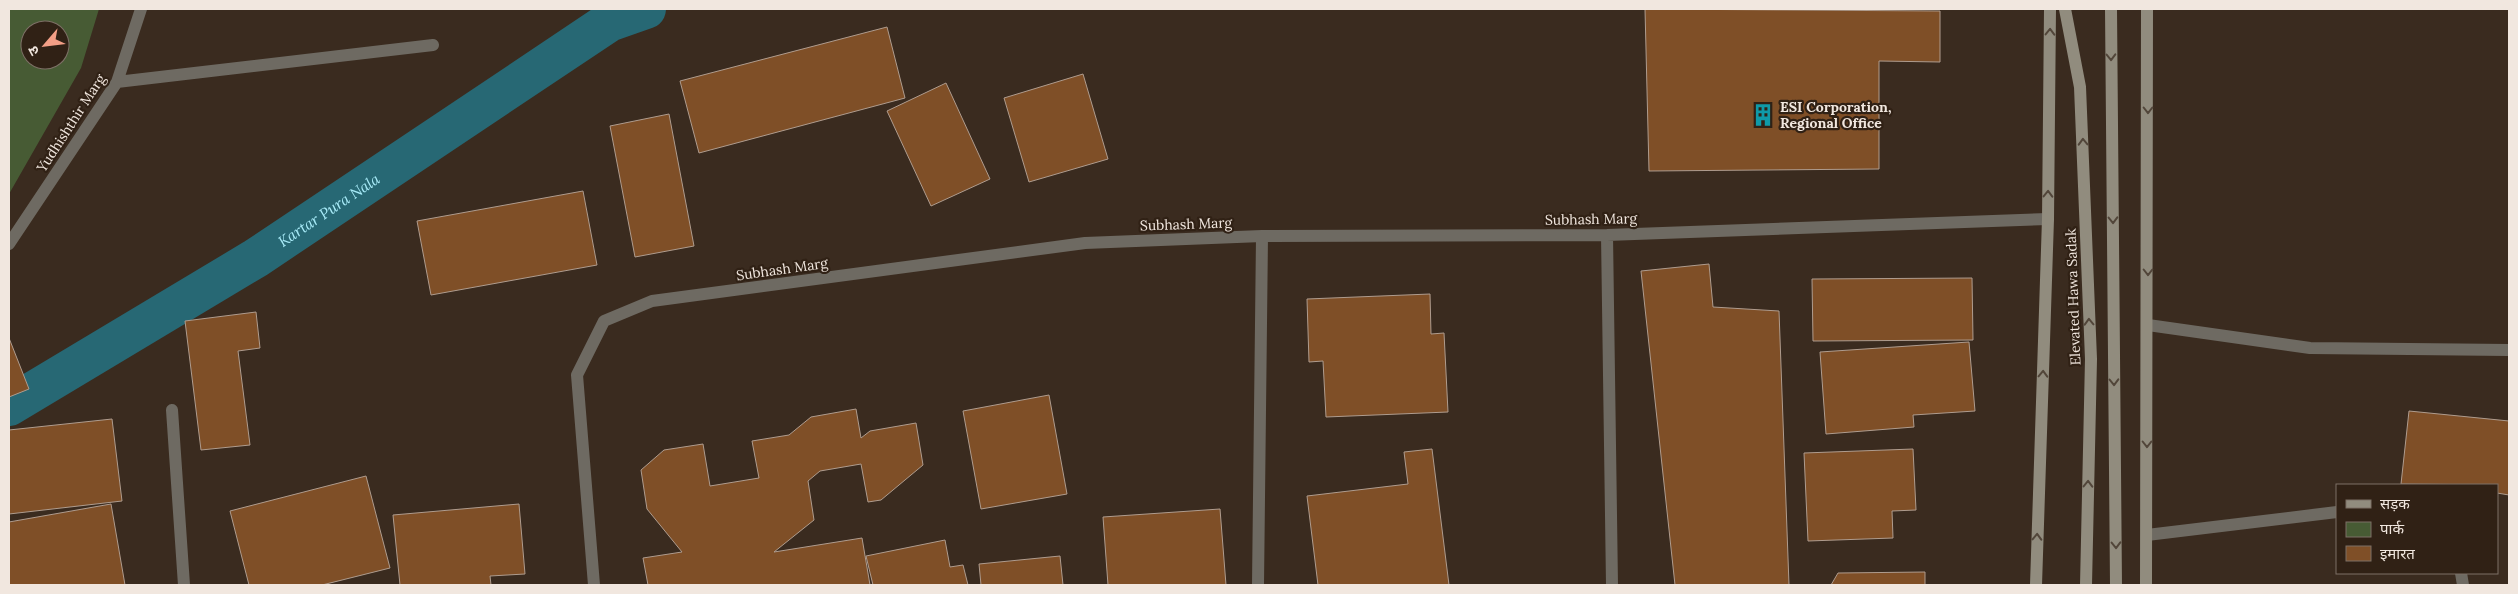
<svg xmlns="http://www.w3.org/2000/svg" width="2518" height="594" font-family="Lora,'Noto Sans Devanagari',serif">
  <rect width="100%" height="100%" fill="#3a2b1f"/>
  <!-- green -->
  <path fill="#475b34" fill-rule="evenodd" d="M9 9H99L81 68 9 194ZM30 30H60V60H30Z"/>
  <g fill="none" stroke-linecap="round" stroke-linejoin="round">
    <!-- canal -->
    <path stroke="#276874" stroke-width="40" id="s1" d="M9 406 256 258 609 22 646 9"/>
  </g>
  <!-- building -->
  <path fill="#7f4f27" stroke="#af9c8e" d="M1645 9 1940 11V62L1879 61V169L1649 171Z
    M887 27 905 98 699 153 680 81Z
    M1083 74 1108 159 1029 182 1004 98Z
    M946 83 990 179 931 206 887 111Z
    M669 114 694 246 635 257 610 126Z
    M583 191 597 265 431 295 417 221Z
    M1709 264 1713 307 1779 311 1789 585H1675L1641 271Z
    M1972 278 1973 340 1813 341 1812 279Z
    M1430 294 1431 334 1444 333 1448 412 1326 417 1323 361 1309 362 1307 299Z
    M256 312 260 348 238 351 250 445 201 450 185 321Z
    M9 338 29 389 9 397Z
    M1969 342 1975 411 1913 415 1914 427 1826 434 1820 352Z
    M1049 395 1067 494 981 509 963 411Z
    M856 409 861 438 870 431 916 423 923 465 881 500 868 502 861 464 820 471 808 481 814 520 774 552 862 538 870 585H648L643 558 682 552 647 509 641 470 664 450 703 444 710 486 759 478 752 441 789 435 811 417Z
    M2409 411 2509 421V495L2497 493V485L2401 484Z
    M112 419 122 501 9 514V430Z
    M1432 449 1449 585H1318L1307 496 1408 484 1404 452Z
    M1913 449 1916 510 1892 511 1893 538 1808 541 1804 453Z
    M366 476 390 568 322 585H249L230 511Z
    M111 504 125 585H9V522Z
    M519 504 525 574 490 576 491 585H400L393 515Z
    M1220 509 1226 585H1108L1103 517Z
    M945 540 950 567 963 565 968 585H873L866 556Z
    M1060 556 1063 585H981L979 564Z
    M1925 572V585H1831L1838 573Z"/>
  <g fill="none" stroke-linecap="round" stroke-linejoin="round">
    <!-- service -->
    <path stroke="#6e6a62" stroke-width="12" d="M2147 535 2337 512
      M2461 573 2463 585"/>
    <!-- minor -->
    <path stroke="#6e6a62" stroke-width="12" d="M117 82 433 45
      M1607 235 1612 585
      M9 244 117 82 141 9
      M2148 325 2310 348 2509 350
      M172 410 184 585
      M594 585 577 375 604 321 652 301 1085 243 1262 236 1607 235 2048 219
      M1258 585 1262 236"/>
    <!-- secondary -->
    <path stroke="#918c7e" stroke-width="12" d="M2065 9 2080 87 2091 359 2086 585
      M2111 9 2116 585
      M2036 585 2048 219 2050 9
      M2146 585 2147 9"/>
  </g>
  <!-- one-way arrows -->
  <defs><path id="oneway-chevron" d="M-2-3.5L2.5 0L-2 3.5" fill="none" stroke-width="1.6" stroke-linecap="round" stroke-linejoin="round" transform="scale(1.25)"/></defs>
  <g stroke="#52463a">
    <use href="#oneway-chevron" transform="translate(2050 32) rotate(-89)"/>
    <use href="#oneway-chevron" transform="translate(2111 57) rotate(89)"/>
    <use href="#oneway-chevron" transform="translate(2148 110) rotate(90)"/>
    <use href="#oneway-chevron" transform="translate(2083 142) rotate(-92)"/>
    <use href="#oneway-chevron" transform="translate(2048 194) rotate(-89)"/>
    <use href="#oneway-chevron" transform="translate(2113 220) rotate(89)"/>
    <use href="#oneway-chevron" transform="translate(2148 272) rotate(90)"/>
    <use href="#oneway-chevron" transform="translate(2089 322) rotate(-92)"/>
    <use href="#oneway-chevron" transform="translate(2043 374) rotate(-88)"/>
    <use href="#oneway-chevron" transform="translate(2114 382) rotate(89)"/>
    <use href="#oneway-chevron" transform="translate(2147 444) rotate(90)"/>
    <use href="#oneway-chevron" transform="translate(2088 484) rotate(-89)"/>
    <use href="#oneway-chevron" transform="translate(2037 537) rotate(-88)"/>
    <use href="#oneway-chevron" transform="translate(2116 545) rotate(89)"/>
  </g>
  <!-- icons -->
  <defs>
    <symbol id="building-bare" viewBox="-9 -9 18 18"><path d="M-4-6H4V6H1V3H-1V6H-4ZM-2.5-4.3h1.7v1.8h-1.7ZM.8-4.3h1.7v1.8H.8ZM-2.5-1h1.7V.8h-1.7ZM.8-1h1.7V.8H.8Z" fill="#0f9aa8" stroke="#302115" stroke-width="2.5" paint-order="stroke"/></symbol>
  </defs>
  <g fill-rule="evenodd">
    <use href="#building-bare" x="1747" y="99" width="32" height="32"/>
  </g>
  <g text-anchor="middle" dominant-baseline="central" stroke-width="4.5" stroke-linejoin="round" paint-order="stroke">
    <!-- poi labels -->
    <g font-size="14" font-weight="bold" fill="#f1e7df" stroke="#302115" text-anchor="start">
      <text x="1780" y="107">ESI Corporation,<tspan x="1780" dy="16">Regional Office</tspan></text>
    </g>
    <!-- street labels -->
    <g font-size="14" fill="#f1e7df" stroke="#302115">
      <text transform="translate(71 123) rotate(-57)">Yudhishthir Marg</text>
      <text transform="translate(1591 219) rotate(-1)">Subhash Marg</text>
      <text transform="translate(1186 224) rotate(-2)">Subhash Marg</text>
      <text transform="translate(782 269) rotate(-8)">Subhash Marg</text>
      <text transform="translate(2073 297) rotate(-92)">Elevated Hawa Sadak</text>
    </g>
    <!-- water labels -->
    <g font-size="15" font-style="italic" fill="#a9ecf9" stroke="#302115">
      <text stroke="none"><textPath href="#s1" startOffset="375">Kartar Pura Nala</textPath></text>
    </g>
  </g>
  <!-- border -->
  <rect width="2518" height="594" fill="none" stroke="#f1e7df" stroke-width="20"/>
  <!-- legend -->
  <rect x="2336" y="484" width="162" height="90" fill="#302115" stroke="#7d7066"/>
  <rect x="2346" y="500" width="25" height="8" fill="#918c7e" stroke="#7d7066"/>
  <text x="2380" y="509" font-size="15" fill="#f1e7df">सड़क</text>
  <rect x="2346" y="522" width="25" height="15" fill="#475b34" stroke="#7d7066"/>
  <text x="2380" y="534" font-size="15" fill="#f1e7df">पार्क</text>
  <rect x="2346" y="546" width="25" height="15" fill="#7f4f27" stroke="#7d7066"/>
  <text x="2380" y="559" font-size="15" fill="#f1e7df">इमारत</text>
  <!-- north arrow -->
  <g transform="translate(45 45) rotate(242)"><circle r="24" fill="#302115" stroke="#7d7066"/>
  <path d="M0-4L9 19L0 12L-9 19Z" fill="#f39f86"/>
  <text y="-8" font-size="14" font-weight="bold" text-anchor="middle" fill="#f1e7df">उ</text>
  </g>
</svg>
